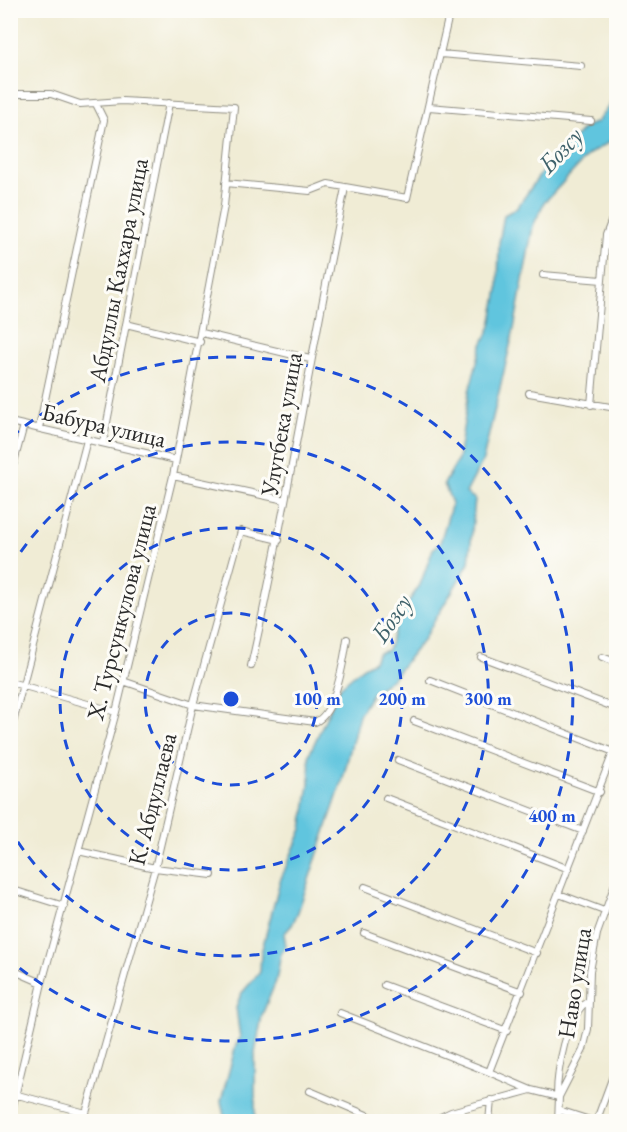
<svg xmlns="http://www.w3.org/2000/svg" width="627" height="1132" font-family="'EB Garamond',serif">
  <rect width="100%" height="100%" fill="#fdfcf7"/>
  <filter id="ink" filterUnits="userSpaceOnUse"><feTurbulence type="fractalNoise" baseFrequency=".0167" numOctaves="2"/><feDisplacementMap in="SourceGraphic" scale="12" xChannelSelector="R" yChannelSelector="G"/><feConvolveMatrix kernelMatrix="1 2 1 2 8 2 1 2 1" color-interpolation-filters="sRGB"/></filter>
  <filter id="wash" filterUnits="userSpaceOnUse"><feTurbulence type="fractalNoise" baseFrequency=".008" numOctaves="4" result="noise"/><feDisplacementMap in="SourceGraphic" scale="24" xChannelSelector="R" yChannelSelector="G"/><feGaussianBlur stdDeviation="1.35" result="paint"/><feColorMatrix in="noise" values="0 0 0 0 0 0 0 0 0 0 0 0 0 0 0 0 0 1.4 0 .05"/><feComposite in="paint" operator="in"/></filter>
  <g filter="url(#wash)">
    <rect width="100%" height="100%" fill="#f0ecd5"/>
    <!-- water -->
    <path fill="#61c5de" stroke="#467884" stroke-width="1.5" d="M616 96V138L589 154 544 203 533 226 514 329 488 438 483 460 466 493 475 499 469 563 423 640 392 679 372 693 359 715 342 782 298 912 292 925 284 934 286 946 281 953 276 981 262 1015 255 1053V1121H225L221 1101 236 1045 240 1038 236 1007 241 994 260 972 261 953 280 881 302 829 310 779 309 755 340 687 362 668 374 661 378 653 388 650 400 614 420 585 433 549 440 543 452 503 444 484 458 460 469 392 481 347 491 326 498 290 499 243 504 215 517 208 544 169 585 127 597 122Z"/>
  </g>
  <g filter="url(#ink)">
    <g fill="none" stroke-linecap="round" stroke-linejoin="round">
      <defs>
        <path id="minor" d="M440 54 581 66
          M10 94H51L80 104 122 101 234 107 224 206 173 476 116 712 42 983 10 1118
          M429 107 591 121
          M226 183 310 191 328 184 407 198 450 10
          M543 275 602 280
          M126 324 200 342
          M202 333 310 359
          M529 393 616 408
          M591 405 606 235 616 209
          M10 422 176 460
          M39 428 104 120 96 104
          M103 443 169 103
          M173 476 285 500
          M10 477 24 425
          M481 657 616 708
          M602 657 616 662
          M251 666C287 508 312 347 345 188
          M430 680 614 752
          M123 681 193 705 315 722C336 714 344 659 347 639
          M10 682 116 712
          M414 721 600 792
          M10 734 87 440
          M398 760 583 831
          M386 798 569 869
          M78 851 155 868 212 875
          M365 887 537 953
          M10 889 64 906
          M559 894 604 911
          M364 933 522 992
          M10 969 42 983
          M384 985 507 1031
          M340 1013 489 1072
          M531 1090 489 1072 616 745
          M310 1091 383 1122
          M10 1093 86 1113 155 868 193 705 241 531 279 540
          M557 1096C557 1071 566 1015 588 1001
          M559 1110 596 1122
          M430 1122 451 1112 531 1090 559 1097
          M489 1122 491 1100
          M558 1122 559 1097 583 1050 588 1029 590 971 597 934 616 881
          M596 1122 616 1068"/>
      </defs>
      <!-- minor casing -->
      <use href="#minor" stroke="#8e8c80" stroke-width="8"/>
      <!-- minor -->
      <use href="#minor" stroke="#fff" stroke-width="6"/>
    </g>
  </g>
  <!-- distance rings -->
  <g fill="none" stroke="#1d4ed8" stroke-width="3" stroke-dasharray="10 8">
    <circle cx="231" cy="699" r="86"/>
    <circle cx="231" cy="699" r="171"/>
    <path d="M11 567A257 257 0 1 1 11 831"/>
    <path d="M11 437A342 342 0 1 1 11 961"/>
  </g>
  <g text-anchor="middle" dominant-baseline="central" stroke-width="6" stroke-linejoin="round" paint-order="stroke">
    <!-- street labels -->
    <g font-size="24" fill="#2b2b2b" stroke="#fdfcf7">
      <text transform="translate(118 270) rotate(-79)">Абдуллы Каххара улица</text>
      <text transform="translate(281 424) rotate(-80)">Улугбека улица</text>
      <text transform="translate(104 425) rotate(13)">Бабура улица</text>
      <text transform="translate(121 612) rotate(-76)">Х. Турсункулова улица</text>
      <text transform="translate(152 799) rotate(-76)">К. Абдуллаева</text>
      <text transform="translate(574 983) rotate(-81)">Наво улица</text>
    </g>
    <!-- water labels -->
    <g font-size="26" font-style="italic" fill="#3e616a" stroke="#fdfcf7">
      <text transform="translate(560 150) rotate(-47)">Бозсу</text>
      <text transform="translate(391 618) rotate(-56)">Бозсу</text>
    </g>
  </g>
  <circle cx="231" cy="699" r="9" fill="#1d4ed8" stroke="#fdfcf7" stroke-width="3"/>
  <g font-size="18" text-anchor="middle" font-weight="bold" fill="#1d4ed8" stroke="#fdfcf7" stroke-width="6" stroke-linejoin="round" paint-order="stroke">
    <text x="317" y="705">100 m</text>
    <text x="402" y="705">200 m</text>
    <text x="488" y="705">300 m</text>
    <text x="552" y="822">400 m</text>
  </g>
  <!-- margin -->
  <rect width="627" height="1132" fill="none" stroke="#fdfcf7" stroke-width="36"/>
</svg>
